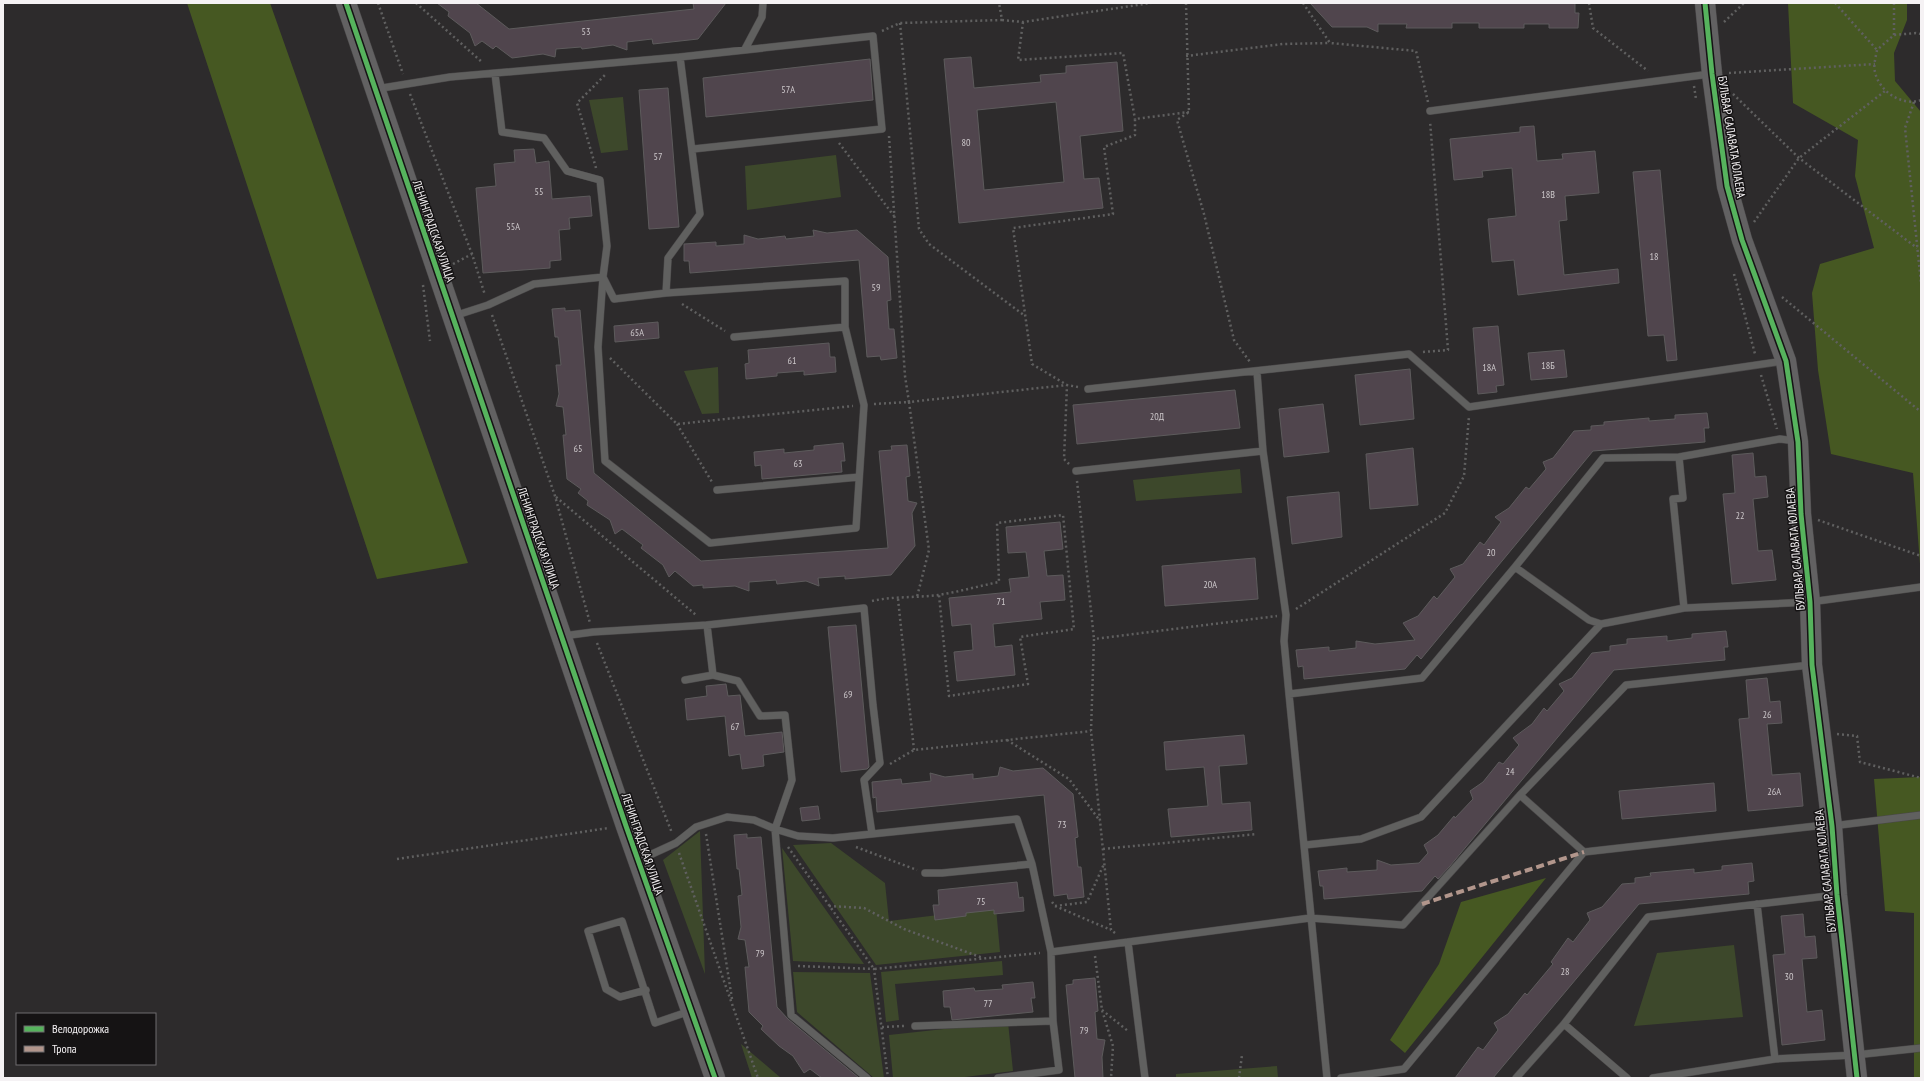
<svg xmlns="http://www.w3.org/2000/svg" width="1924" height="1081" font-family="'PT Sans Narrow',sans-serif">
  <rect width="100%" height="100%" fill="#2d2b2c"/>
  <!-- green -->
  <path fill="#3d482b" d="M623 97 628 150 601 153 589 100Z
    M836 155 841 197 747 210 745 166Z
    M718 367 719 413 702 414 684 371Z
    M1240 469 1242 493 1136 501 1133 480Z
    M700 831 705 974 663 860Z
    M831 843 885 883 889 921 996 908 1000 952 876 965 793 845Z
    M782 848 864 964 793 961Z
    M1734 945 1743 1017 1634 1026 1657 953Z
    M1002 961 1003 975 895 984 899 1020 886 1022 881 972Z
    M793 972 870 973 884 1078H874L797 1012Z
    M1008 1022 1013 1071 957 1078H893L889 1035Z
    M741 1044 781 1078H752Z
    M1277 1066 1278 1078H1176V1074Z"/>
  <!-- forest -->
  <path fill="#465822" d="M187 3H270L468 563 377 579Z
    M1788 3H1907V20L1894 53 1895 81 1921 112V577L1913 473 1831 454 1818 370 1812 293 1820 264 1874 248 1855 176 1858 140 1793 103Z
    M1921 777V1078H1914V913L1885 911 1874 779Z
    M1546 878 1405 1053 1390 1040 1439 964 1461 902Z"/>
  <!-- building -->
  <path fill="#50454d" stroke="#5d5b5c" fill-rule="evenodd" d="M437 3H476L509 29 694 9 693 3H726L698 39 653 44 652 39 627 42V50L613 45 582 49 581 47 556 49 555 57 543 54 512 58 496 46 493 49 482 41 475 46 470 33 448 16 449 12Z
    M1310 3H1575V13H1579L1578 28H1549V24H1524V28H1479V23H1452V28H1406L1407 24H1378V32L1367 27H1332Z
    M971 57 974 88 1041 82 1040 75 1066 73V66L1117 62 1123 131 1080 136 1084 179 1099 178 1103 208 959 223 944 59ZM1056 102 1064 182 984 190 977 110Z
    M870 59 873 100 706 117 703 78Z
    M668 88 679 227 649 229 639 90Z
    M1534 126 1537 161 1563 159 1562 154 1595 151 1599 193 1565 196 1567 220 1559 221 1564 275 1618 269 1619 283 1518 295 1514 260 1492 262 1488 219 1516 216 1512 168 1482 171 1483 177 1454 180 1450 139 1520 132V127Z
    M534 149 536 163 549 161 552 199 590 196 592 216 569 218 570 229 559 230 561 260 550 261V268L483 273 476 188 496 186 494 164 515 162 514 150Z
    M1660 170 1677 360 1667 361 1664 335 1648 336 1633 172Z
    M813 230 827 233 857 230 888 257 891 300 887 301 889 329H894L897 358 881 360 880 356 867 357 859 260 690 273 689 261H684V244L716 242V246L744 244V235L758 239 785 236 786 239 814 236Z
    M565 308V311L580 310 594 473 701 561 888 548 879 451 892 450 891 446 907 445 910 476 906 477 908 501 917 503 912 513 915 546 891 575 845 579V576L818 578 819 586 806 581 777 584 776 580 749 582V591L735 586 703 588V585L693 586 675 571 669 577 663 565 641 548 643 545 622 529 615 534 610 520 587 505 588 501 578 493 581 489 567 479 563 435H566L563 407 556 406 559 394 556 365H561L558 337H555L552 309Z
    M658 322 659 338 615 342 614 326Z
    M1498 326 1504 385 1496 386 1497 392 1478 394 1473 328Z
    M829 343 830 357H835L836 372 804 375V371L777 373V376L746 379 745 364 749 363 748 350Z
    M1564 350 1567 377 1531 380 1528 353Z
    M1410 369 1414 419 1360 425 1355 375Z
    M1235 390 1240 428 1077 444 1073 405Z
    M1323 404 1329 452 1284 457 1279 409Z
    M1707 413 1709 428H1704L1705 442 1593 451 1421 659 1417 655 1405 669 1304 679 1303 666 1298 667 1296 650 1329 647V651L1356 648V641L1375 644 1415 640 1403 623 1418 616 1434 596 1437 599 1455 577 1450 569 1463 564 1480 542 1484 545 1501 522 1495 517 1509 508 1526 487 1529 489 1546 469 1543 462 1553 458 1574 431 1591 430V426L1604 425V422L1649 418V421L1675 419V415Z
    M843 443 845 461H841L842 472 762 479 761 465 755 466 754 452 784 449V453L814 450V446Z
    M1413 448 1418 505 1370 509 1366 454Z
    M1753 453 1755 477 1766 476 1768 497 1753 499 1758 551 1772 550 1776 580 1732 584 1723 494 1735 493 1732 455Z
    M1339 492 1342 537 1292 544 1287 497Z
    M1060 522 1063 549 1044 551 1047 576 1063 575 1065 600 1040 602 1042 619 993 624 995 647 1012 645 1015 675 957 681 954 652 973 650 971 624 952 626 949 598 1011 592 1009 579 1029 577 1026 552 1008 553 1006 527Z
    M1255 558 1258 599 1165 606 1162 566Z
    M856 625 869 767 867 769 841 772 828 627Z
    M1726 631 1728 647H1724L1725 660 1614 670 1450 866 1438 879 1435 876 1422 891 1324 899 1323 886H1320L1318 871 1347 868V872L1377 870V860L1391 865 1419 863 1428 853 1424 845 1438 835 1454 816 1455 818 1473 799 1470 791 1483 782 1499 762 1503 764 1519 745 1513 738 1532 724 1544 708 1547 711 1564 691 1559 684 1572 678 1592 653 1610 651V646L1627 644V639L1667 636V641L1692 638V634Z
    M1767 678 1770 702 1780 701 1782 723 1767 724 1772 775 1800 773 1803 806 1748 811 1739 719 1749 718 1746 680Z
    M726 684 728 696 740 695 745 736 782 732 784 752 763 755 764 766 742 769 740 754 729 756 725 716 687 720 685 699 707 696 706 686Z
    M1244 735 1247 764 1219 766 1222 804 1250 802 1252 830 1171 837 1168 809 1208 806 1204 767 1166 770 1164 742Z
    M1000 767 1013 771 1043 768 1073 794 1078 837 1075 838 1078 867H1081L1084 897 1068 899 1067 894 1054 896 1044 795 877 812 876 797 873 798 872 782 901 779 902 784 931 781 930 773 945 777 973 774V779L998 776Z
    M1714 783 1716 811 1622 819 1619 791Z
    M818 806 820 819 802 821 800 808Z
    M747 834V838L761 837 777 1007 788 1019 859 1078H822L810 1069 804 1073 793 1056 779 1046 761 1029 763 1026 749 1012 745 967H749L745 940 738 939 741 927 738 896 742 895 739 869H737L734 835Z
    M1752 863 1754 881 1748 882 1749 894 1639 904 1493 1078H1455L1478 1047 1483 1050 1498 1030 1494 1023 1508 1014 1525 993 1527 995 1553 964 1551 962 1568 938 1573 942 1590 920 1587 913 1602 907 1622 884 1635 883V878L1651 876 1650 873 1694 869V873L1722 870V866Z
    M1017 882 1019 898 1023 897 1024 911 994 914V910L966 913V916L935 920 933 905H939L938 890Z
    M1803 914 1805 937 1815 936 1817 958 1802 959 1807 1012 1822 1010 1825 1040 1782 1045 1773 955 1785 954 1781 916Z
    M1095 978 1098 1011 1095 1012 1097 1039 1105 1040 1102 1057 1103 1078H1075L1066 985 1073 984V980Z
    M1033 982 1035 998H1031L1033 1012 952 1020 950 1007H944L943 991 974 988 975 991 1003 989 1002 985Z"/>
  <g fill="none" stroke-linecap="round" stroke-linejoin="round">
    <defs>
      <path id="lane" d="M745 49 762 17 763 3
        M680 57 873 36 882 129 693 149
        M376 89 450 77 680 57 700 214 668 258 666 293
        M1430 111 1710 74
        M454 316 488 305 534 284 603 277 598 347 605 461 710 543 856 528 864 405 845 327V281L666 293 614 299 603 277 607 246 600 180 567 171 544 138 502 132 495 74
        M734 337 845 327
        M1257 372 1263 451
        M1088 389 1409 354 1469 407 1784 361
        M1679 457 1683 498 1673 499 1684 608 1810 602 1921 587
        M1076 471 1263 451 1286 615 1284 641 1289 694 1327 1078
        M717 490 859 477
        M1515 567 1589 620 1601 624
        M707 625 864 608 873 705 880 763 864 780 872 834
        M563 636 593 632 707 625 713 675 738 681 760 716 785 715 792 780 775 829 791 1015 867 1078
        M685 680 713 675
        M1289 694 1422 678 1515 567 1603 458 1679 457 1780 439 1796 441
        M1520 795 1626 685 1810 665
        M1305 845 1361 839 1421 817 1601 624 1684 608
        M639 860 676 843 696 827 727 817 754 820 775 829 798 836 833 838 1017 819 1032 864 942 873H925
        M1757 904 1775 1059 1855 1055 1921 1048
        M1128 942 1310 918 1403 925 1520 795 1584 852 1816 826H1832L1921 815
        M1051 952 1128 942 1145 1078
        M646 990 620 997 606 989 588 931 622 921 655 1023 690 1011
        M1564 1024 1627 1078
        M915 1026 1053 1021
        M998 1078 1059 1070 1053 1021 1051 952 1032 864
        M1341 1078 1404 1069 1584 852
        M1516 1078 1564 1024 1648 917 1836 895
        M1653 1078 1775 1059"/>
      <path id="secondary" d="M346 3 626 826 715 1078
        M1705 3 1712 74 1727 186 1742 240 1786 361 1798 442 1801 514 1810 602 1812 665 1832 826 1837 895 1857 1078"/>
    </defs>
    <!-- lane casing -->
    <use href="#lane" stroke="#494748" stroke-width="8"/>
    <!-- secondary casing -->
    <use href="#secondary" stroke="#494748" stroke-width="21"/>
    <!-- path -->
    <path stroke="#606060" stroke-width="2.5" stroke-dasharray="2 3" stroke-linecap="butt" d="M378 3 403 74
      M416 3 483 63
      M1186 3 1189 112 1177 120 1204 214 1234 340 1250 362
      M1303 3 1330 43 1416 51 1428 102
      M1589 3 1593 28 1648 71
      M1835 3 1877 50
      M1002 20 1023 22 1151 3
      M1023 22 1018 60 1123 53 1135 119
      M1724 22 1744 3
      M900 23 919 229 929 244 1025 316
      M882 31 900 23 1002 20 999 3
      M1921 34 1916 33 1894 35 1877 50C1876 56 1873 66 1875 72 1879 91 1902 107 1921 100
      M1894 35V3
      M1186 56 1283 44 1329 43
      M1729 73 1875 64
      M1694 86 1696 99
      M410 94 472 254 485 295
      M1733 94 1799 158 1917 248
      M1914 102 1905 128 1921 283
      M889 136 905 376 909 402 1067 385 1064 459 1069 464
      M839 143 894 216
      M596 168 577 103 606 74
      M1754 222 1799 158 1885 91
      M453 264 472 254
      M1734 274 1755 354
      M423 285 430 341
      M1782 297 1921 412
      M682 304 725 331
      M492 315 555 496 590 623
      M1423 352 1448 350 1430 121
      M610 358 677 424 853 406
      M1761 375 1777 429
      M1078 387 1067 385 1032 364 1013 228 1113 214 1104 147 1135 135V119L1189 112
      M874 404 909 402 929 550 917 597
      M677 424 712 482
      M1077 481 1094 639
      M556 497 696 615
      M1818 520 1921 556
      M898 599 914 750
      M872 601C893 596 916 598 938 595 958 592 979 586 999 582L997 523 1063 515 1074 629 1020 637 1028 684 949 696 939 595
      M1296 609 1445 513 1464 476 1469 416
      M597 643 672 833
      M1837 734 1857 736 1860 762 1921 778
      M1007 740 1069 779 1100 821
      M890 764 914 750 1091 731
      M706 834 732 999
      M788 847 874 969 1040 953
      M856 847 917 870
      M1103 849 1257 834
      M679 853 758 1078
      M397 859 609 828
      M1052 902 1055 906 1087 902 1104 864
      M829 906 864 908 904 929 983 958
      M1055 906 1111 930
      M1115 933 1111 930 1091 731 1094 639 1277 616
      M1095 956 1102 1010 1113 1046 1111 1078
      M798 966 874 969 888 1078
      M1102 1010 1128 1031
      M882 1027 904 1026
      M1239 1078 1242 1055"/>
    <!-- lane -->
    <use href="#lane" stroke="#60605f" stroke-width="7"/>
    <!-- secondary -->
    <use href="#secondary" stroke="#626162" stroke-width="20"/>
    <!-- quiet -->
    <path stroke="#b2968c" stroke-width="4" stroke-dasharray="8 4" stroke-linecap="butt" d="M1422 904 1584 852"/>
    <defs>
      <path id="cycleway" d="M346 3 626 826 715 1078
        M1705 3 1712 74 1727 186 1742 240 1786 361 1798 442 1801 514 1810 602 1812 665 1832 826 1837 895 1857 1078"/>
    </defs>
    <!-- cycleway casing -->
    <use href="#cycleway" stroke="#151314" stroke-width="8"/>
    <!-- cycleway -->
    <use href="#cycleway" stroke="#56b35d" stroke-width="5"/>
  </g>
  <g text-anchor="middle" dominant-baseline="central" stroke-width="3" stroke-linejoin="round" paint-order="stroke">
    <!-- number labels -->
    <g font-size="10" fill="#ccc7ca">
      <text x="586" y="31">53</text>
      <text x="788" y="89">57А</text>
      <text x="966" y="142">80</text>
      <text x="658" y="156">57</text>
      <text x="539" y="191">55</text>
      <text x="1548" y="194">18В</text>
      <text x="513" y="226">55А</text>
      <text x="1654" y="256">18</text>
      <text x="876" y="287">59</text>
      <text x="637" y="332">65А</text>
      <text x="792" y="360">61</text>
      <text x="1548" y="365">18Б</text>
      <text x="1489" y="367">18А</text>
      <text x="1157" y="416">20Д</text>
      <text x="578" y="448">65</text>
      <text x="798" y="463">63</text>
      <text x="1740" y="515">22</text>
      <text x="1491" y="552">20</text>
      <text x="1210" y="584">20А</text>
      <text x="1001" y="601">71</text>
      <text x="848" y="694">69</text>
      <text x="1767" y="714">26</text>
      <text x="735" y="726">67</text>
      <text x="1510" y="771">24</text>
      <text x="1774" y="791">26А</text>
      <text x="1062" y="824">73</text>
      <text x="981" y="901">75</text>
      <text x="760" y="953">79</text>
      <text x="1565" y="971">28</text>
      <text x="1789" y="976">30</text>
      <text x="988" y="1003">77</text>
      <text x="1084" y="1030">79</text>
    </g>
    <!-- street labels -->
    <g font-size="12" fill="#f5f2f4" stroke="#151314">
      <text transform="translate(1732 137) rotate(81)">БУЛЬВАР САЛАВАТА ЮЛАЕВА</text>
      <text transform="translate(434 231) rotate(71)">ЛЕНИНГРАДСКАЯ УЛИЦА</text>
      <text transform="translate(539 538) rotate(71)">ЛЕНИНГРАДСКАЯ УЛИЦА</text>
      <text transform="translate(1795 549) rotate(-95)">БУЛЬВАР САЛАВАТА ЮЛАЕВА</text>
      <text transform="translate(643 844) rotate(71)">ЛЕНИНГРАДСКАЯ УЛИЦА</text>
      <text transform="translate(1825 871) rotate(-96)">БУЛЬВАР САЛАВАТА ЮЛАЕВА</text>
    </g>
  </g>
  <!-- border -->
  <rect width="1924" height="1081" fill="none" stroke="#f5f2f4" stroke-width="8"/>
  <!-- legend -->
  <rect x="16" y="1013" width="140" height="52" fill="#151314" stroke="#6f6c6e"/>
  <rect x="24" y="1026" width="20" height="6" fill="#56b35d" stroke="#6f6c6e"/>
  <text x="52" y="1033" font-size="12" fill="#f5f2f4">Велодорожка</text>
  <rect x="24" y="1046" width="20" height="6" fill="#b2968c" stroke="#6f6c6e"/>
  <text x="52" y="1053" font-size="12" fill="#f5f2f4">Тропа</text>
</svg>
